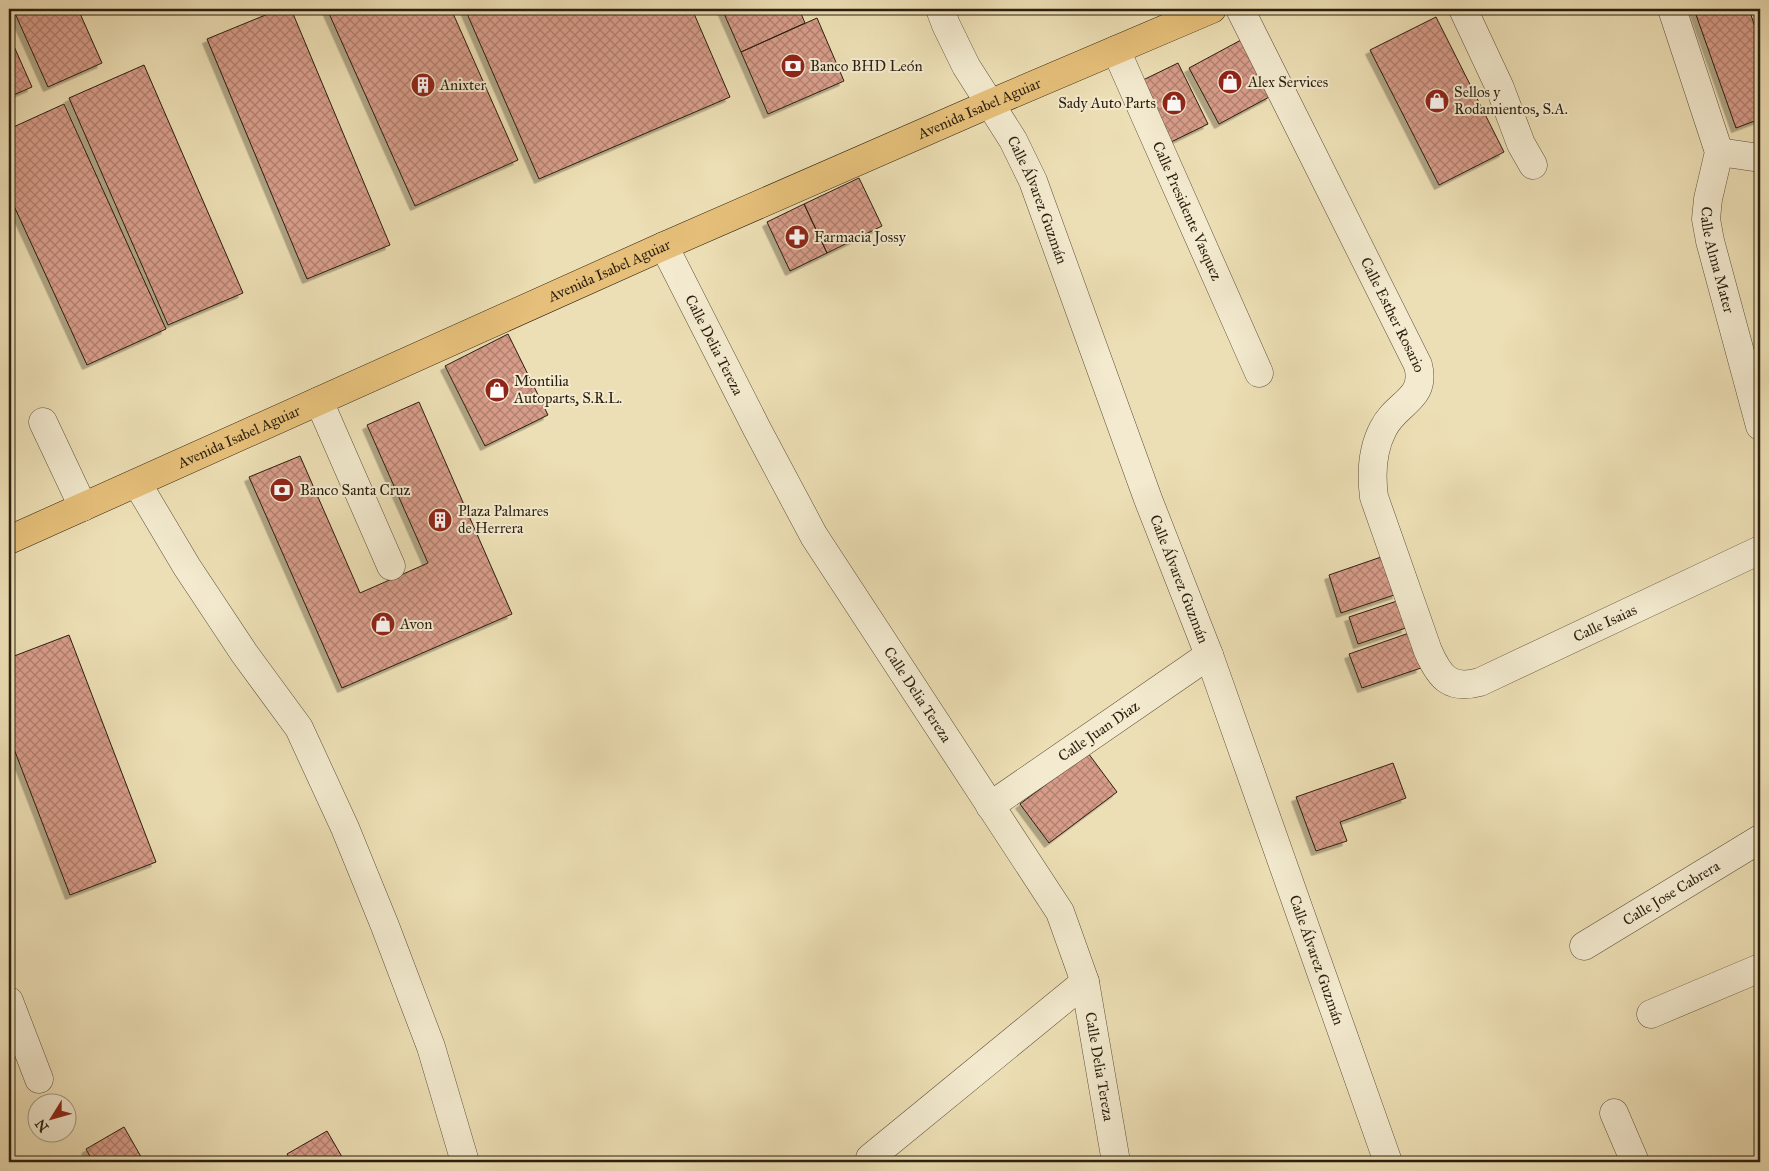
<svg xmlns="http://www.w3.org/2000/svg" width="1769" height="1171" font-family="'IM FELL Great Primer',serif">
  <defs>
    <pattern id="building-cross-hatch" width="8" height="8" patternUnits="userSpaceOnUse" patternTransform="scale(1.25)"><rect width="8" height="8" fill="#d89d8a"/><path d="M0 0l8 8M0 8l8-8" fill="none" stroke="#af7f6f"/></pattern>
    <filter id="shadow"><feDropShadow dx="-4.5" dy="4.5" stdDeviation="0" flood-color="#0004"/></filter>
  </defs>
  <rect width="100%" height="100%" fill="#eddfb5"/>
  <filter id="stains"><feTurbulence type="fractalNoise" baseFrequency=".004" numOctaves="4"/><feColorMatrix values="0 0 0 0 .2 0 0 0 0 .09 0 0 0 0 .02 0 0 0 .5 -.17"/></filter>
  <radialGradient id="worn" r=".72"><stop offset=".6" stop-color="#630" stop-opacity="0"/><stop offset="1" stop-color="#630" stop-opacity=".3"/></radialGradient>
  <!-- building -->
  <path fill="url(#building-cross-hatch)" stroke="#2b1f0f" filter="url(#shadow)" d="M13 9H78L102 63 48 87Z
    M280 9H291L390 245 307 279 207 39Z
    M327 9H451L518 160 415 206Z
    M465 9H692L730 97 539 179Z
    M722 9H799L805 23 741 52Z
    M1694 9H1749L1760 42V119L1736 128Z
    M1436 17 1504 152 1439 185 1370 50Z
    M817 18 844 81 768 114 741 52Z
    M9 35 32 87 9 97Z
    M1241 40 1271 96 1219 124 1189 68Z
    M1178 63 1208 124 1171 142 1141 81Z
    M144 65 243 293 168 325 69 98Z
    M64 104 166 329 87 365 9 195V129Z
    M859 178 882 226 827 253 804 204Z
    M804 204 827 253 790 271 767 222Z
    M508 334 548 415 485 446 445 366Z
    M419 402 512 614 342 688 249 477 300 456 360 593 428 563 367 425Z
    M1384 556 1397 594 1341 613 1329 575Z
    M1397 601 1406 628 1358 644 1349 617Z
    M1409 633 1421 668 1362 688 1349 654Z
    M69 635 156 862 70 895 9 736V658Z
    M1088 753 1117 792 1049 843 1020 804Z
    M1393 763 1406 798 1340 822 1347 841 1316 851 1296 797Z
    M124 1127 144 1162H93L86 1149Z
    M327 1131 345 1162H292L287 1154Z"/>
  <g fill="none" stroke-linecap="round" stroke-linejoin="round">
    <defs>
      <g id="minor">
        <path id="s1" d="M940 9 946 25 966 66 1013 140 1033 181 1148 499 1209 655 1388 1162"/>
        <path id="s2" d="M1240 9 1418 365C1427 400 1396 402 1383 429 1372 450 1371 474 1374 497L1428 651C1440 678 1450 690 1480 682L1760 550"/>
        <path d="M1463 9 1500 88 1521 144 1533 165"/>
        <path id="s3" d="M1672 9 1719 152 1708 199 1706 219 1710 241 1760 426"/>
        <path id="s4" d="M1116 50 1259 373"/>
        <path d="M1719 152 1760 158"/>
        <path id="s5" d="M664 246 757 429 814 536 1060 912 1085 982 1116 1162"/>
        <path d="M319 401 391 566"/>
        <path d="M43 422 83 507"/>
        <path d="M137 483 187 567 244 653 299 728 345 828 385 926 431 1047 465 1162"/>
        <path id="s6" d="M990 806 1209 655"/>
        <path id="s7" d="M1584 946 1760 839"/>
        <path d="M9 1001 39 1079"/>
        <path d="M1651 1014 1760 968"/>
        <path d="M1614 1113 1635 1162"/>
        <path d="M870 1158 1085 982"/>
      </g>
      <g id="major">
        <path id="s8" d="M9 540 664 246 989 104 1212 9"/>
      </g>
    </defs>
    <!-- minor casing -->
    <use href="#minor" stroke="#5c4f38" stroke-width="29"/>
    <!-- major casing -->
    <use href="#major" stroke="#2b1f0f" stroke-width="29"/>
    <!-- minor -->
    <use href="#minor" stroke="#f3eacf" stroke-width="28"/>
    <!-- major -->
    <use href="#major" stroke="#e6c07a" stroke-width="28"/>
  </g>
  <!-- icons -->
  <defs>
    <symbol id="bank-disc" viewBox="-11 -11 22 22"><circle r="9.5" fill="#8f2418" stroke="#f3eacf"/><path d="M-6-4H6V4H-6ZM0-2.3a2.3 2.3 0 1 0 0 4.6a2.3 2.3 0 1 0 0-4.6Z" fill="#fff"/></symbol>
    <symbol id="shop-disc" viewBox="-11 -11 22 22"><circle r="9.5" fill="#8f2418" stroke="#f3eacf"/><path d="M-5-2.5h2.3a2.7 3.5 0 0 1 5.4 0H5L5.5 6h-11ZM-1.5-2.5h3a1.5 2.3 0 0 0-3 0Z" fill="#fff"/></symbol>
    <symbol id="building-disc" viewBox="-11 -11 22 22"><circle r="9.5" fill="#8f2418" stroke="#f3eacf"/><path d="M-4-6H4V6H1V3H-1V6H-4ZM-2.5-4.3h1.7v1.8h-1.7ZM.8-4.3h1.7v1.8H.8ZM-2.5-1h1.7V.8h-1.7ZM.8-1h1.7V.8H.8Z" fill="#fff"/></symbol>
    <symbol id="pharmacy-disc" viewBox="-11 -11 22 22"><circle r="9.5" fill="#8f2418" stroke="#f3eacf"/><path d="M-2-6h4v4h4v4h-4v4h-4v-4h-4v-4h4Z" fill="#fff"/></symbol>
  </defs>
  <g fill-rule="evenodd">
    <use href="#bank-disc" x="779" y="52" width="28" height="28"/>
    <use href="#shop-disc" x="1216" y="68" width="28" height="28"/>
    <use href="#building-disc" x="409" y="71" width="28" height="28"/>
    <use href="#shop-disc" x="1423" y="87" width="28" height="28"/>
    <use href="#shop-disc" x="1160" y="89" width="28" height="28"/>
    <use href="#pharmacy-disc" x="783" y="223" width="28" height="28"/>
    <use href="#shop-disc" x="483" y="376" width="28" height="28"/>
    <use href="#bank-disc" x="268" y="476" width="28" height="28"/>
    <use href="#building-disc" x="426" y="506" width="28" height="28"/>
    <use href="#shop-disc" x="369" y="610" width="28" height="28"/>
  </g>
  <g text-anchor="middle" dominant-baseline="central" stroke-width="4" stroke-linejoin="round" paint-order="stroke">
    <!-- poi labels -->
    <g font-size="15" fill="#2b1f0f" stroke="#f3eacf" text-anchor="start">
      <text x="810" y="66">Banco BHD León</text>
      <text x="1248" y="82">Alex Services</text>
      <text x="440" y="85">Anixter</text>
      <text x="1454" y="92">Sellos y<tspan x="1454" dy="17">Rodamientos, S.A.</tspan></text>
      <text x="1156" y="103" text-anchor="end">Sady Auto Parts</text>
      <text x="814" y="237">Farmacia Jossy</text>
      <text x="514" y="381">Montilia<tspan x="514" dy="17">Autoparts, S.R.L.</tspan></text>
      <text x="300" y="490">Banco Santa Cruz</text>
      <text x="458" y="511">Plaza Palmares<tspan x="458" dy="17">de Herrera</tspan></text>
      <text x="400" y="624">Avon</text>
    </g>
    <!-- street labels -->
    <g font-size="15" fill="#2b1f0f" stroke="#f3eacf">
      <text stroke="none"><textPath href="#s8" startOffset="1062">Avenida Isabel Aguiar</textPath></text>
      <text stroke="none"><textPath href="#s1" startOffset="215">Calle Álvarez Guzmán</textPath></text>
      <text stroke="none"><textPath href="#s4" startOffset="176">Calle Presidente Vasquez</textPath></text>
      <text stroke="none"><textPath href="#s3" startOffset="261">Calle Alma Mater</textPath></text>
      <text stroke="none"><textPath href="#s8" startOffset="658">Avenida Isabel Aguiar</textPath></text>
      <text stroke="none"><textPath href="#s2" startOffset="342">Calle Esther Rosario</textPath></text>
      <text stroke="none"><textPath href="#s5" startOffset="111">Calle Delia Tereza</textPath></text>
      <text stroke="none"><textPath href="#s8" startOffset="252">Avenida Isabel Aguiar</textPath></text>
      <text stroke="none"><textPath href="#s1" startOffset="620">Calle Álvarez Guzmán</textPath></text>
      <text stroke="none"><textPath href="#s2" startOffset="915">Calle Isaias</textPath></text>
      <text stroke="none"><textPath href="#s5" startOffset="516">Calle Delia Tereza</textPath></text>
      <text stroke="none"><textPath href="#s6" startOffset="132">Calle Juan Diaz</textPath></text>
      <text stroke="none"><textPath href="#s7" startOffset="102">Calle Jose Cabrera</textPath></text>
      <text stroke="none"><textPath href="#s1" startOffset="1025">Calle Álvarez Guzmán</textPath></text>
      <text stroke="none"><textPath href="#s5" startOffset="936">Calle Delia Tereza</textPath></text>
    </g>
  </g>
  <!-- margin -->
  <rect width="1769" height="1171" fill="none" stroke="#eddfb5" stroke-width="30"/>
  <rect x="10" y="10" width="1749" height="1151" fill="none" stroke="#2b1f0f" stroke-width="2.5"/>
  <rect x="15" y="15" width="1739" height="1141" fill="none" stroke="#2b1f0f"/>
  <!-- north arrow -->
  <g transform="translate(52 1118) rotate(233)"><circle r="24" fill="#f3eacf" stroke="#a39982"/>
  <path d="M0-4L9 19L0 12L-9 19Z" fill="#8f2418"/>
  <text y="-8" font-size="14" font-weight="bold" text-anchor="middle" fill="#2b1f0f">N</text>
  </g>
  <rect width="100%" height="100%" filter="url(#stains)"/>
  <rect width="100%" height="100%" fill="url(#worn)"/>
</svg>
